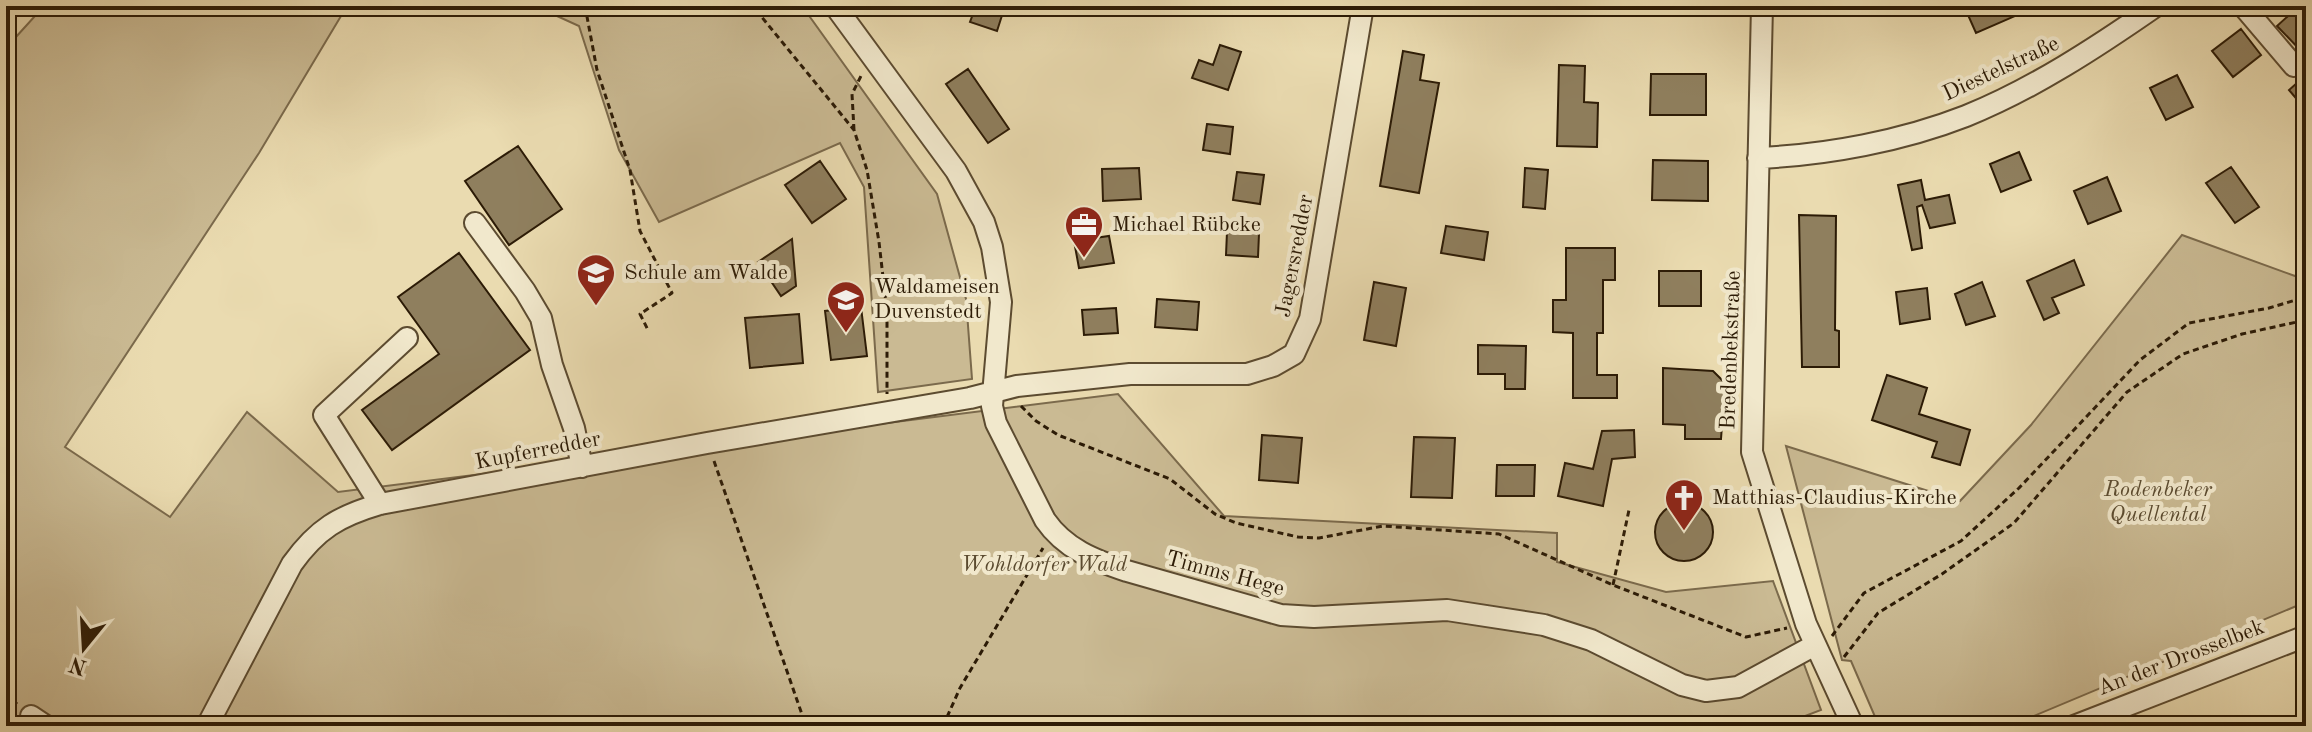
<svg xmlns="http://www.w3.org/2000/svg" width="2312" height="732" font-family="'Old Standard TT',serif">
  <rect width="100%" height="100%" fill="#eadbb0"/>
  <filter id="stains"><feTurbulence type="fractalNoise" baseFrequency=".0025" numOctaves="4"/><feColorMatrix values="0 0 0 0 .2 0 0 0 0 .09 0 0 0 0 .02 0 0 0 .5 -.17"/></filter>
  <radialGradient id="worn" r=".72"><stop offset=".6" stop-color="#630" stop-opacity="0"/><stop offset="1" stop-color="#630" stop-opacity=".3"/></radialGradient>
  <!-- green -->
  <path fill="#caba93" stroke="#7b6a4c" stroke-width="2" d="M44 6H347L259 153 65 447 170 517 247 412 338 492 1118 394 1224 516 1557 533V562L1666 592 1773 581 1821 710 1779 726H6V48Z
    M535 6H802L937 194 966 299 972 379 878 392 864 187 840 143 659 222 619 150 579 26Z
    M2182 235 2295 276 2306 266V602L2010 726H1879L1851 661 1842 660 1786 446 1960 501 2031 425Z"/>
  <!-- building -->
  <path fill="#8f7f5e" stroke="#2c1b06" stroke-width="2" d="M976 6H1005L997 31 970 22Z
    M1964 6H2038L1976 33Z
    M2299 6H2306V56L2277 26Z
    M2241 29 2261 55 2233 77 2212 51Z
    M1220 45 1241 52 1228 90 1192 78 1199 60 1213 65Z
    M1403 51 1424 55 1420 80 1439 83 1419 193 1380 186Z
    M1559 65 1585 66 1584 102 1598 103 1597 147 1557 146Z
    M968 69 1009 129 988 143 946 84Z
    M1651 74H1706V115H1650Z
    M2177 75 2193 107 2166 120 2150 88Z
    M2306 75V110L2289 90Z
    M1207 124 1233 127 1230 154 1203 150Z
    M518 146 562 209 509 245 465 181Z
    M2019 152 2031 180 2001 192 1990 164Z
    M1653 160 1708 161V201L1652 200Z
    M820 161 846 199 812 223 785 185Z
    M2231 167 2259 207 2235 223 2206 183Z
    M1139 168 1141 199 1103 201 1102 169Z
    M1525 168 1548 170 1545 209 1523 207Z
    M1237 172 1264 175 1260 204 1233 200Z
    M2107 177 2121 211 2088 224 2074 191Z
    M1921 180 1925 200 1949 195 1955 223 1930 228 1922 205 1917 207 1922 248 1912 250 1898 185Z
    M1799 215 1836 216 1835 330 1839 331V367H1802Z
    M1446 226 1488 232 1484 260 1441 253Z
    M1227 232 1259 234 1258 257 1226 255Z
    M1109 236 1114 263 1079 268 1074 241Z
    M792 239 796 286 781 296 758 262Z
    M1566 248H1615V280H1603V333H1597V375H1617V398H1573V333L1553 332V300H1566Z
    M459 253 530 350 392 450 362 410 439 354 398 297Z
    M2074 260 2084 285 2052 298 2059 313 2044 320 2027 281Z
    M1659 271H1701V306H1659Z
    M1374 282 1406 288 1396 346 1364 340Z
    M1982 282 1995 316 1966 325 1955 294Z
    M1927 288 1930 319 1900 324 1896 292Z
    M1157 299 1199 302 1197 330 1155 327Z
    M861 307 867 356 831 360 825 311Z
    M1116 308 1118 333 1084 335 1082 310Z
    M799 314 803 363 750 368 745 318Z
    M1478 345 1526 346 1525 389H1505V374H1478Z
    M1663 368 1713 371 1725 383 1721 439H1685V425L1663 424Z
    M1887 375 1927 388 1919 414 1970 430 1960 465 1932 457 1937 442 1872 420Z
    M1634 430 1635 457 1612 459 1603 506 1558 496 1565 463 1593 469 1602 431Z
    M1262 435 1302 438 1298 483 1259 480Z
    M1414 437 1455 438 1452 498 1411 497Z
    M1497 465H1535L1534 496H1496Z
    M1655 532a29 29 0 1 1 58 0a29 29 0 1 1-58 0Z"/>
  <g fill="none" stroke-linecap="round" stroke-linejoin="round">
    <defs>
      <path id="minor" d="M835 6 956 171 984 222 992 247 1001 302 992 406 996 423 1045 520C1065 549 1094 560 1127 571L1281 615 1314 617 1447 610 1544 625 1591 640 1682 685 1706 691 1738 687 1815 645
        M1762 6 1752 452 1806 624 1853 726
        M2243 6 2294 66
        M1758 158C1827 155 1902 141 1966 116 2033 89 2097 47 2156 6
        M475 223 525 291 541 318 552 365 574 428 582 467
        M380 504 324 415 407 338
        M31 716 46 726
        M207 726 292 564C317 529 339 516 380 504L707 443 970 398 1017 386 1130 374H1247L1273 366 1294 354 1310 319 1363 6
        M2074 726 2306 636"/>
    </defs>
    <!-- minor casing -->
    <use href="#minor" stroke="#5c4b30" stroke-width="24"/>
    <!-- path -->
    <path stroke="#2c1b06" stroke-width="3" stroke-dasharray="6 4" stroke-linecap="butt" d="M585 6 597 70 630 170 640 231 672 293 640 314 648 330
      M747 6 756 10 854 130 867 170 879 242 887 312V394
      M854 130 852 94 861 76
      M1021 406 1036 421 1058 435 1170 479 1215 514 1236 523 1298 537 1319 538 1383 526 1499 534 1613 585 1746 637 1787 628
      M714 461 806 726
      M1613 585 1629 510
      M1832 636 1864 593 1961 541 2019 488 2140 360 2189 323 2269 308 2306 297
      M1844 657 1878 613 1942 574 2014 523 2127 392 2183 354 2242 334 2306 320
      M6 693 17 704
      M943 726 960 688 1043 548"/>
    <!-- minor -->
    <use href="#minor" stroke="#f1e8cc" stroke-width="20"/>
  </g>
  <!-- icons -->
  <defs>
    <symbol id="office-pin" viewBox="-11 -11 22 30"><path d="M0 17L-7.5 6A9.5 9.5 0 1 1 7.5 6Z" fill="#8f2418" stroke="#f1e8cc"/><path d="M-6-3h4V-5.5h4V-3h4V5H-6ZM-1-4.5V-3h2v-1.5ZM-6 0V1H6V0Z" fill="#fff"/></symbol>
    <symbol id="school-pin" viewBox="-11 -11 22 30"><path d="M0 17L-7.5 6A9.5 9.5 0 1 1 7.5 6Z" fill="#8f2418" stroke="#f1e8cc"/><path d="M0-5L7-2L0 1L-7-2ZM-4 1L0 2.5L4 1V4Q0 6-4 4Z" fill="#fff"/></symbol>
    <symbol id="church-pin" viewBox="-11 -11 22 30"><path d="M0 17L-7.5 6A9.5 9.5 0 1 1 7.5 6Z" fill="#8f2418" stroke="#f1e8cc"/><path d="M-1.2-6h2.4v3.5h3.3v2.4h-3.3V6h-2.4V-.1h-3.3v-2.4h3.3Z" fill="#fff"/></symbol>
  </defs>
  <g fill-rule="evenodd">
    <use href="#office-pin" x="1062" y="203" width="44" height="60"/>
    <use href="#school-pin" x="574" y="251" width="44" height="60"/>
    <use href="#school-pin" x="824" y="278" width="44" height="60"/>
    <use href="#church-pin" x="1662" y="476" width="44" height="60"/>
  </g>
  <g text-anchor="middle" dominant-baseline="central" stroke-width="8" stroke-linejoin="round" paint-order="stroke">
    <!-- street labels -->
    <g font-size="22" fill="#2c1b06" stroke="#f1e8cc">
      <text transform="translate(2001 69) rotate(-25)">Diestelstraße</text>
      <text transform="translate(1295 256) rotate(-79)">Jagersredder</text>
      <text transform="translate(1731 350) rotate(-88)">Bredenbekstraße</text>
      <text transform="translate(538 451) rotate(-11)">Kupferredder</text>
      <text transform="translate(1225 574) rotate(15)">Timms Hege</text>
      <text transform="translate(2181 658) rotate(-21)">An der Drosselbek</text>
    </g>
    <!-- poi labels -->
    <g font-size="22" fill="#2c1b06" stroke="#f1e8cc" text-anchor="start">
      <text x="1112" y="225">Michael Rübcke</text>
      <text x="624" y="273">Schule am Walde</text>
      <text x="874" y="287">Waldameisen<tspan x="874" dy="25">Duvenstedt</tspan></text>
      <text x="1712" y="498">Matthias-Claudius-Kirche</text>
    </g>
    <!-- park labels -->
    <g font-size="22" font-style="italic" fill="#5b4b30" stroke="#f1e8cc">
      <text x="2158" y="490">Rodenbeker<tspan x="2158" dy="25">Quellental</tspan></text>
      <text x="1044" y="565">Wohldorfer Wald</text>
    </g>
  </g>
  <!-- margin -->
  <rect width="2312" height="732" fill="none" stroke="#eadbb0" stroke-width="32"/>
  <rect x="8" y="8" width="2296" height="716" fill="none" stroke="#2c1b06" stroke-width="4"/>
  <rect x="16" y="16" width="2280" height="700" fill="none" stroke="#2c1b06" stroke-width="2"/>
  <!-- north arrow -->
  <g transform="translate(84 648) rotate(198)" stroke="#f1e8cc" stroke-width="6" paint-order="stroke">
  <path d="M0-6L14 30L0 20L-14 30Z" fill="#2c1b06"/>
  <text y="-12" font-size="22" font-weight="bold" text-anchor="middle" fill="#2c1b06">N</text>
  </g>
  <rect width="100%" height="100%" filter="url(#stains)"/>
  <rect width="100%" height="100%" fill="url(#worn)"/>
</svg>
